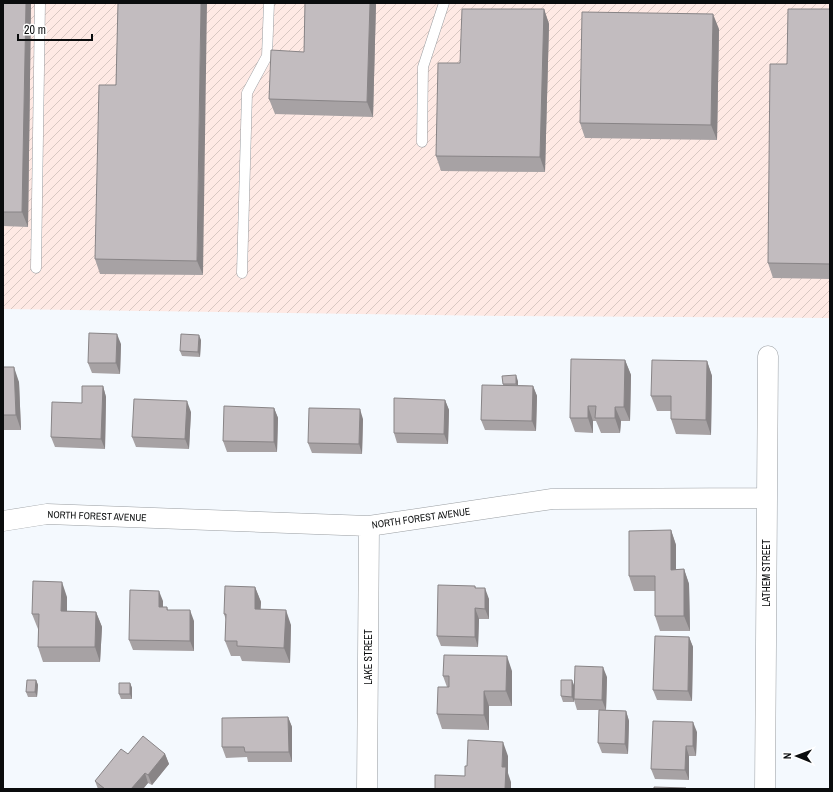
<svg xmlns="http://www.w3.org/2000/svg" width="833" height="792" font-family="'Archivo Narrow',sans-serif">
  <defs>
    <pattern id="industrial-furrows" width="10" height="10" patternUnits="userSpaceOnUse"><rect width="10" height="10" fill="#fee9e4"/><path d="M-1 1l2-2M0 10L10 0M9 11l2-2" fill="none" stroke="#d8c7c2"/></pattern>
  </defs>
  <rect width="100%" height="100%" fill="#f4f9fe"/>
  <!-- industrial -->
  <path fill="url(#industrial-furrows)" d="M3 3H830V318L501 316 3 309Z"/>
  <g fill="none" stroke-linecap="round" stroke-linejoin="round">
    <defs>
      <path id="service" d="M422 142 423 67 444 3
        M36 268 40 3
        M242 273 247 93 267 56 269 3"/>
      <path id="minor" d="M3 521 47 514 369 526 552 499 766 498
        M367 789 369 526
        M765 789 768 356"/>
    </defs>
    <!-- service casing -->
    <use href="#service" stroke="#9a9ea2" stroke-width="11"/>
    <!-- minor casing -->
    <use href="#minor" stroke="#9a9ea2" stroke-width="21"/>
    <!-- service -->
    <use href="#service" stroke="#fff" stroke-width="10"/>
    <!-- minor -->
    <use href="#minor" stroke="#fff" stroke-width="20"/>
  </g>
  <!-- wall -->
  <path fill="#a7a2a4" d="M3 3H31L28 227 3 226Z
    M118 3 203 275 100 274 95 259 116 85Z
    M305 3H376L373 117 275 114 269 99 304 52Z
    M544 9 549 24 545 172 441 171 436 156 460 63Z
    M830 9V279L773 278 768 263 787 64Z
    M719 29 717 140 585 138 580 123Z
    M201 340 200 357 182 356 180 351Z
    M121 344 120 374 92 373 88 363Z
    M625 360 631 375 630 421H621L620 433H601L596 421H593V433L575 432 570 418Z
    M707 361 712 376 711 435 676 434 671 419V411H657L651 396Z
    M3 367 19 382 21 430H3Z
    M518 381V385L533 386 537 396 536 431 485 430 481 420 503 385V384Z
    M103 386 106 397 105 449 55 447 51 437Z
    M445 400 449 410 448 444 397 443 394 433Z
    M274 408 278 418 277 452H227L223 441Z
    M191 412 189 449 136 447 132 437Z
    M363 419 362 454 312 453 308 443Z
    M671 530 676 545V570L684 569 689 584 690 631H660L655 616V591H634L629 576Z
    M475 586 476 588 489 599V619H479L478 647 441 646 437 636Z
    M255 587 261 602 260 609 291 625 290 663 242 661 240 656H231L225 641 226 620 224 614Z
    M67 597V611L96 612 102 627 100 662H43L38 647V629L32 614Z
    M163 601V607H167L168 610 194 621V651L133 650 129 640Z
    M689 637 693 647 692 701 657 700 653 690Z
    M512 671V706H489V730L442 729 437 714 447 687 443 676Z
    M607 677 606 710 626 711 629 721 628 754 602 753 598 743 599 710H577L574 700V702H563L561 696 574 685Z
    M36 680 38 685 37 697H28L26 692Z
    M130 683 132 688V699H121L119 694Z
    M288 717 292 727V762H248L247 757 226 758 222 747Z
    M697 732 696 756H689V780L655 779 651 769Z
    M128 754H165L169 764 152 785 148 783 143 789H98L95 781Z"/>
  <!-- shaded-wall -->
  <path fill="#888486" d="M26 3H31L28 227 22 212Z
    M201 3H207L203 275 197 261Z
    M370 3H376L373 117 367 102Z
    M544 9 549 24 545 172 540 157Z
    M713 14 719 29 717 140 711 125Z
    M117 334 121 344 120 374 116 363Z
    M199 335 201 340 200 357 198 352Z
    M625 360 631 375 630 421 624 407Z
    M707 361 712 376 711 435 706 420Z
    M14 367 19 382 21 430 16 415Z
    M516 375 518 381V389L516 384Z
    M103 386 106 397 105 449 101 439Z
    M533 386 537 396 536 431 532 421Z
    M445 400 449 410 448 444 444 434Z
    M187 401 191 412 189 449 185 439Z
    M588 406 593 421V433L588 418Z
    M615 407 621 421 620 433 615 418Z
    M274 408 278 418 277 452 274 442Z
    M360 409 363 419 362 454 359 444Z
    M671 530 676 545V584L671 570Z
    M684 569 689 584 690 631 684 616Z
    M62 582 67 597V626L61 611Z
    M255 587 261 602 260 624 255 609Z
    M485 588 489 599V619L485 609Z
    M159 591 163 601V617L159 607Z
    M475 608 479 619 478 647 475 637Z
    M190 610 194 621V651L190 641Z
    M286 610 291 625 290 663 284 648Z
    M96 612 102 627 100 662 95 647Z
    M689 637 693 647 692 701 688 691Z
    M507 656 512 671V706L506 691Z
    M603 667 607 677 606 710 602 700Z
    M36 680 38 685 37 697 35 692Z
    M572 680 574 685V702L572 697Z
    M130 683 132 688V699L130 694Z
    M484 691 489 706V730L484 715Z
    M626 711 629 721 628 754 625 744Z
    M288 717 292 727V762L289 752Z
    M693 722 697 732 696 756 693 746Z
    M503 742 508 756V773L511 782V789H505L502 767Z
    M686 746 689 756V780L685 770Z
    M165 754 169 764 152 785 148 775Z
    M145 773 148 783 143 789H131Z"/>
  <!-- building -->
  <path fill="#c2bcbf" stroke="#888486" d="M3 3H26L22 212H3Z
    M118 3H201L197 261 95 259 99 85H116Z
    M305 3H370L367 102 269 99 271 50 304 52Z
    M462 9H544L540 157 436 156 438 63H460Z
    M788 9H830V264L768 263 770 64H787Z
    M582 12 713 14 711 125 580 123Z
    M89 333 117 334 116 363H88Z
    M181 334 199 335 198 352 180 351Z
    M571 359 625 360 624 407H615V418H595L596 406H588V418H570Z
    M652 360 707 361 706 420 671 419V396H651Z
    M3 367H14L16 415H3Z
    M516 375V384H503L502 376Z
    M482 385 533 386 532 421 481 420Z
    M82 386H103L101 439 51 437 52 402 82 403Z
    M394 398 445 400 444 434 394 433Z
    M134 399 187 401 185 439 132 437Z
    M224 406 274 408V442L223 441Z
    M309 408 360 409 359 444 308 443Z
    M671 530V570L684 569V616H655V576H629V531Z
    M33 581 62 582 61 611 96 612 95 647H38L39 614H32Z
    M438 585 475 586V588H485V609L475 608V637L437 636Z
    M225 586 255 587V609L286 610 284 648 237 646V641H225L226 614H224Z
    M130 590 159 591V607H167V610H190V641L129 640Z
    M655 636 689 637 688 691 653 690Z
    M444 655 507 656 506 691H484V715L437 714 438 687H449V676H443Z
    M575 666 603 667 602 700 574 699Z
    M27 680H36L35 692H26Z
    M561 680H572V697L561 696Z
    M119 683H130V694H119Z
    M599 710 626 711 625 744 598 743Z
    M288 717 289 752H245L244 747H222V718Z
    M653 721 693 722V746H686L685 770 651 769Z
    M143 736 165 754 148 775 145 773 131 789H105L95 781 121 749 128 754Z
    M468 740 503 742 502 767H506L505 789H435V775L465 776V766H467Z
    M654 787 686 788V789H654Z"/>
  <g text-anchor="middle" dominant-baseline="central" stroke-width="3" stroke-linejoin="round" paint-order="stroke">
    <!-- street labels -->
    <g font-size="10" fill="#0a0c0d" stroke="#fff">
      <text transform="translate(97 516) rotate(2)">NORTH FOREST AVENUE</text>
      <text transform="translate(421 518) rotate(-8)">NORTH FOREST AVENUE</text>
      <text transform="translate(766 573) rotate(-90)">LATHEM STREET</text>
      <text transform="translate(368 657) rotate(-90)">LAKE STREET</text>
    </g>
  </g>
  <!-- border -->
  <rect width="833" height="792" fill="none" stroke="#0a0c0d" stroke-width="8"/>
  <!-- north arrow -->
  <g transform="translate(797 756) rotate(271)" stroke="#ffffff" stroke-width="3" paint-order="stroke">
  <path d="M0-3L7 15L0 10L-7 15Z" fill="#0a0c0d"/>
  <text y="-6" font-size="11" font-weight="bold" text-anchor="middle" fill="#0a0c0d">N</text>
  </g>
  <!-- scale -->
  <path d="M18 34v6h74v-6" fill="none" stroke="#0a0c0d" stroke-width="2"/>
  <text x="24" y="34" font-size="12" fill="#0a0c0d" stroke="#ffffff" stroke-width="3" paint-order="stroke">20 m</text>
</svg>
